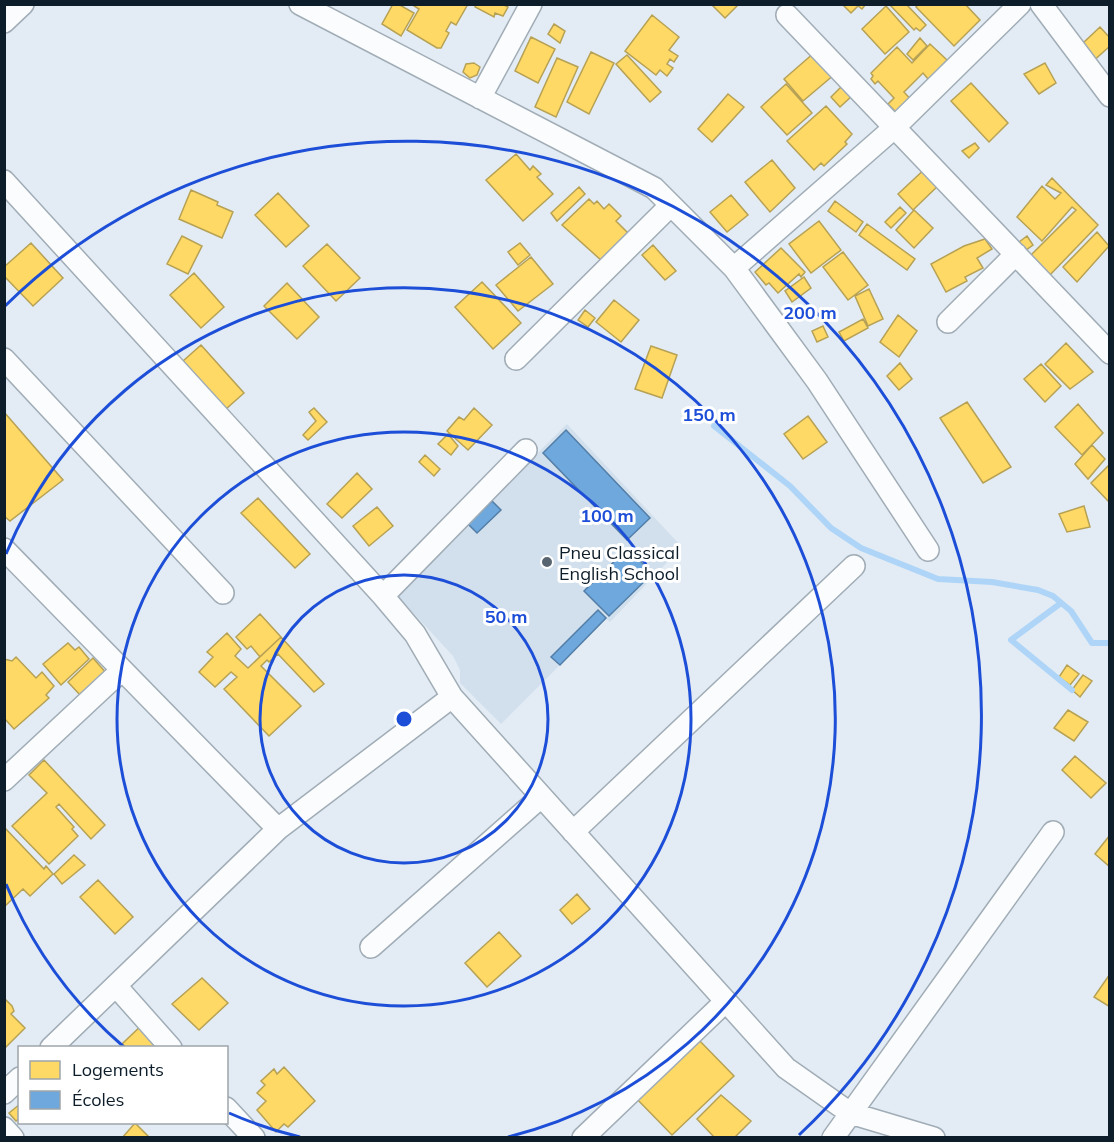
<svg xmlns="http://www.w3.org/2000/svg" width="1114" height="1142" font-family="Mulish,sans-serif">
  <rect width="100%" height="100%" fill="#e3ecf4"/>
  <!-- built -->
  <path fill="#d2e0ed" d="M567 424 682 547 610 622 606 619 501 724 460 683V670L453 656 395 593Z"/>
  <!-- homes -->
  <path fill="#ffd966" stroke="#b6a154" stroke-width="1.5" d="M393 4H398L414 13 401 36 382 24Z
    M411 4H468L456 25 451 22 446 31 449 33 441 48H437L407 30 419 9Z
    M476 4H502L508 7 503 16 495 13 494 17 475 7Z
    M711 4H739L725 18Z
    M842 4H866L862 9 858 6 851 13Z
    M889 4H906L926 25 920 31 916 28 914 30Z
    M918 4H965L980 20 954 46 916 7Z
    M886 6 909 32 885 54 862 29Z
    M652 15 679 37 669 50 678 56 674 62 670 59 667 64 673 68 667 76 660 70 656 75 625 51Z
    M554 24 565 31 560 43 548 34Z
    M1100 27 1110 38V46L1091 63 1082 44Z
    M531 37 555 49 538 83 515 71Z
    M920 38 927 46 913 60 907 54Z
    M930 44 947 60 929 80 923 73 904 92 914 103 898 114 888 104 894 98 878 81 875 84 871 79 873 76 871 73 897 47 912 63Z
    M591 52 614 63 589 114 567 102Z
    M815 52 835 74 803 101 784 79Z
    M627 55 661 92 650 102 616 64Z
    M557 58 578 67 556 117 535 107Z
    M474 63 480 67 477 75 470 78 463 72 466 64Z
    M1045 63 1056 83 1039 94 1024 74Z
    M971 83 1008 123 989 142 951 101Z
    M786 84 812 113 787 135 761 107Z
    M843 85 853 95 840 107 831 97Z
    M728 94 744 107 712 142 698 129Z
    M826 106 852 134 845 142 847 144 824 166 821 163 814 170 787 141Z
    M975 143 979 148 969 158 962 151Z
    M516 154 530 170 533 166 541 174 537 177 553 194 523 221 486 180Z
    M772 160 795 188 770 212 745 182Z
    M928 166 943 181 913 210 898 194Z
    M1052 178 1098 225 1049 276 1030 256 1076 210 1072 207 1042 241 1017 217 1042 186 1055 199 1061 193 1046 185Z
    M579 187 585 194 557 221 551 213Z
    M191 190 218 202 217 205 233 212 222 238 179 219Z
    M278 193 309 226 286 247 255 215Z
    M731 195 748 215 727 232 710 212Z
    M589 199 594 204 597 201 604 209 609 204 621 216 616 221 630 235 602 261 562 225Z
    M835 201 863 222 856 232 828 211Z
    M900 207 906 213 891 228 885 222Z
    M914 210 933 228 914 248 896 230Z
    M819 221 841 250 811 273 789 244Z
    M867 224 915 259 907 270 859 235Z
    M1097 232 1109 246 1077 282 1063 267Z
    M182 236 202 246 188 274 167 264Z
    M1027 236 1033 245 1026 250 1019 242Z
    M985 239 992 249 977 258 983 268 965 277 967 281 946 292 931 264 964 246Z
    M31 243 63 278 33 306 4 276V267Z
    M520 243 530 255 518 265 508 252Z
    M327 244 360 278 336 301 303 266Z
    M653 245 676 271 665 280 642 255Z
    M781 248 805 272 801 277 799 274 778 293 769 283 766 285 755 272Z
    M843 252 868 285 848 300 823 267Z
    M531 257 553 284 518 311 496 285Z
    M194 273 224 307 201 328 170 295Z
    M804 277 811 288 792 302 785 291Z
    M482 282 521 323 493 349 455 307Z
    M287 283 319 317 297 339 264 306Z
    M869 289 883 319 868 326 855 296Z
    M614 300 639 320 621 342 596 322Z
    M585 310 595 318 588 327 578 320Z
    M898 315 917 331 899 357 880 342Z
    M863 319 868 328 844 341 839 332Z
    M823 326 828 337 817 342 812 331Z
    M1066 343 1093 372 1070 389 1045 364Z
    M201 345 244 393 226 409 183 361Z
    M651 346 677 355 662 398 635 389Z
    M900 363 912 379 899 390 887 376Z
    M1041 364 1061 386 1045 402 1024 379Z
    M967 402 1011 467 983 483 940 418Z
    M1078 404 1103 433 1082 455 1055 427Z
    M314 408 327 422 308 440 303 435 316 421 309 412Z
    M474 408 492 425 468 450 447 431 459 417 464 420Z
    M4 412 63 480 10 521 4 516Z
    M808 416 827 442 803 459 784 434Z
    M448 434 458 446 451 455 438 444Z
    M1092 445 1105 459 1088 479 1075 464Z
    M425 455 440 469 434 476 419 462Z
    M1110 464V503L1091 483Z
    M357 473 372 489 342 518 327 504Z
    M258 498 310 554 295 568 241 513Z
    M1084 506 1090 527 1067 532 1059 514Z
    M377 507 393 526 369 546 353 526Z
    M260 614 281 637 260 657 251 646 247 649 236 637Z
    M227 633 241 649 235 656 248 668 281 637 324 684 314 692 278 654 269 662 267 660 261 666 301 706 269 736 224 689 237 677 231 672 215 687 199 672 213 657 207 652Z
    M68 643 75 650 79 647 89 659 61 685 43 664Z
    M16 657 36 678 42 672 54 686 46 695 49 698 14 729 4 718V659L12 661Z
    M93 658 107 674 81 696 68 682Z
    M1067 665 1079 674 1070 685 1059 677Z
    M1083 675 1092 681 1080 697 1072 690Z
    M1068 710 1088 722 1074 741 1054 728Z
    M1075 756 1106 783 1091 798 1062 770Z
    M44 760 105 825 91 839 59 804 56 807 74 827 72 829 78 836 49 864 12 826 47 793 29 775Z
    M5 828 44 869 46 866 53 874 30 896 23 889 4 907Z
    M1110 835V867L1095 854Z
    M74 855 85 865 62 884 54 874Z
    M98 880 133 917 115 934 80 897Z
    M577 894 590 909 572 924 560 910Z
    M499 932 521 956 487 987 465 963Z
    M1110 974V1007L1094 997Z
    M202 978 228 1003 199 1030 172 1004Z
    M4 998 12 1006 14 1011 11 1014 25 1028 4 1049Z
    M144 1023 167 1048H121L123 1043Z
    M696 1037 734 1076 672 1135 634 1096Z
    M284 1067 315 1101 288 1127 284 1124 276 1132 257 1110 266 1101 257 1093 265 1085 261 1081 274 1069 277 1074Z
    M721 1095 751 1121 734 1138H715L697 1119Z
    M20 1104V1118L16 1121 9 1113Z
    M135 1123 150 1138H122Z"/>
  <!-- schools -->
  <path fill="#6fa8dc" stroke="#527ea7" stroke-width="1.5" d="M566 430 650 518 627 540 543 453Z
    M492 501 501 510 477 533 468 524Z
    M627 549 653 573 609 616 584 591Z
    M598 610 606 618 560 665 551 657Z"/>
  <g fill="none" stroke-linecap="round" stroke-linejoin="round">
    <!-- stream -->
    <path stroke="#aed5f7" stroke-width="6" d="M714 426 790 486 831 528 861 548 938 579 992 582 1038 590 1053 596 1071 611 1092 643H1110
      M1061 603 1011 640 1072 690"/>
    <defs>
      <path id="minor" d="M300 4 654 188 734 268 817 381 928 550
        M1041 4 1110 96
        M787 15 1110 353
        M4 22 23 4
        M480 98 531 4
        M4 181 383 596 415 634 452 697 278 829 51 1048
        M734 268 895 127 1020 4
        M948 322 1016 254
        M4 359 223 593
        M516 359 671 205
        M4 549 278 829
        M383 596 526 450
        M452 697 786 1068 850 1113 934 1138
        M4 780 122 670
        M573 832 854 566
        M371 947 541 797
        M116 986 171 1048
        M4 1093 20 1078
        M226 1108 254 1138
        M4 1128 13 1138
        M583 1138 726 1001
        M833 1138 1053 832"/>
    </defs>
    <!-- minor casing -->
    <use href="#minor" stroke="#a0acb6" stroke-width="24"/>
    <!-- minor -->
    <use href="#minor" stroke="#fbfcfd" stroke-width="21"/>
  </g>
  <!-- distance rings -->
  <g fill="none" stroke="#1d4ed8" stroke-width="3">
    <circle cx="404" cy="719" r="144"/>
    <circle cx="404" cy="719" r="287"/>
    <path d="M300 1137A431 431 0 0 1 229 1113M124 1047A431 431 0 0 1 6 884M6 554A431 431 0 1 1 508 1137"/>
    <path d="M5 306A574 574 0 1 1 799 1135"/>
  </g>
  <!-- markers -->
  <circle fill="#586571" stroke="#fff" stroke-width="2" cx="547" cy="562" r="6"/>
  <g text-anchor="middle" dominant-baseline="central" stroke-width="6" stroke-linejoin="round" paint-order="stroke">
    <!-- poi labels -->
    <g font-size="18" fill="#0d1d2a" stroke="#fff" text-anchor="start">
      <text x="559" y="552">Pneu Classical<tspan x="559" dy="21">English School</tspan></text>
    </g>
  </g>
  <circle cx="404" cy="719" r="9" fill="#1d4ed8" stroke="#fff" stroke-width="3"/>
  <g font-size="18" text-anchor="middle" font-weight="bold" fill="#1d4ed8" stroke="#fff" stroke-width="6" stroke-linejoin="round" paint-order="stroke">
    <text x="810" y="319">200 m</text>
    <text x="709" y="421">150 m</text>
    <text x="607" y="522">100 m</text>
    <text x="506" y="623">50 m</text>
  </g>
  <!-- border -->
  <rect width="1114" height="1142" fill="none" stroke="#0d1d2a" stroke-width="12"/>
  <!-- legend -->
  <rect x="18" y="1046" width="210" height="78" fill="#ffffff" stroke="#9ea5aa" stroke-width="1.5"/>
  <rect x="30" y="1061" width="30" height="18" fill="#ffd966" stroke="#9ea5aa" stroke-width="1.5"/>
  <text x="72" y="1076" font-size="18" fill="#0d1d2a">Logements</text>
  <rect x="30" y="1091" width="30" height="18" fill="#6fa8dc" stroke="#9ea5aa" stroke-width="1.5"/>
  <text x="72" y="1106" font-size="18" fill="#0d1d2a">Écoles</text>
</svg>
